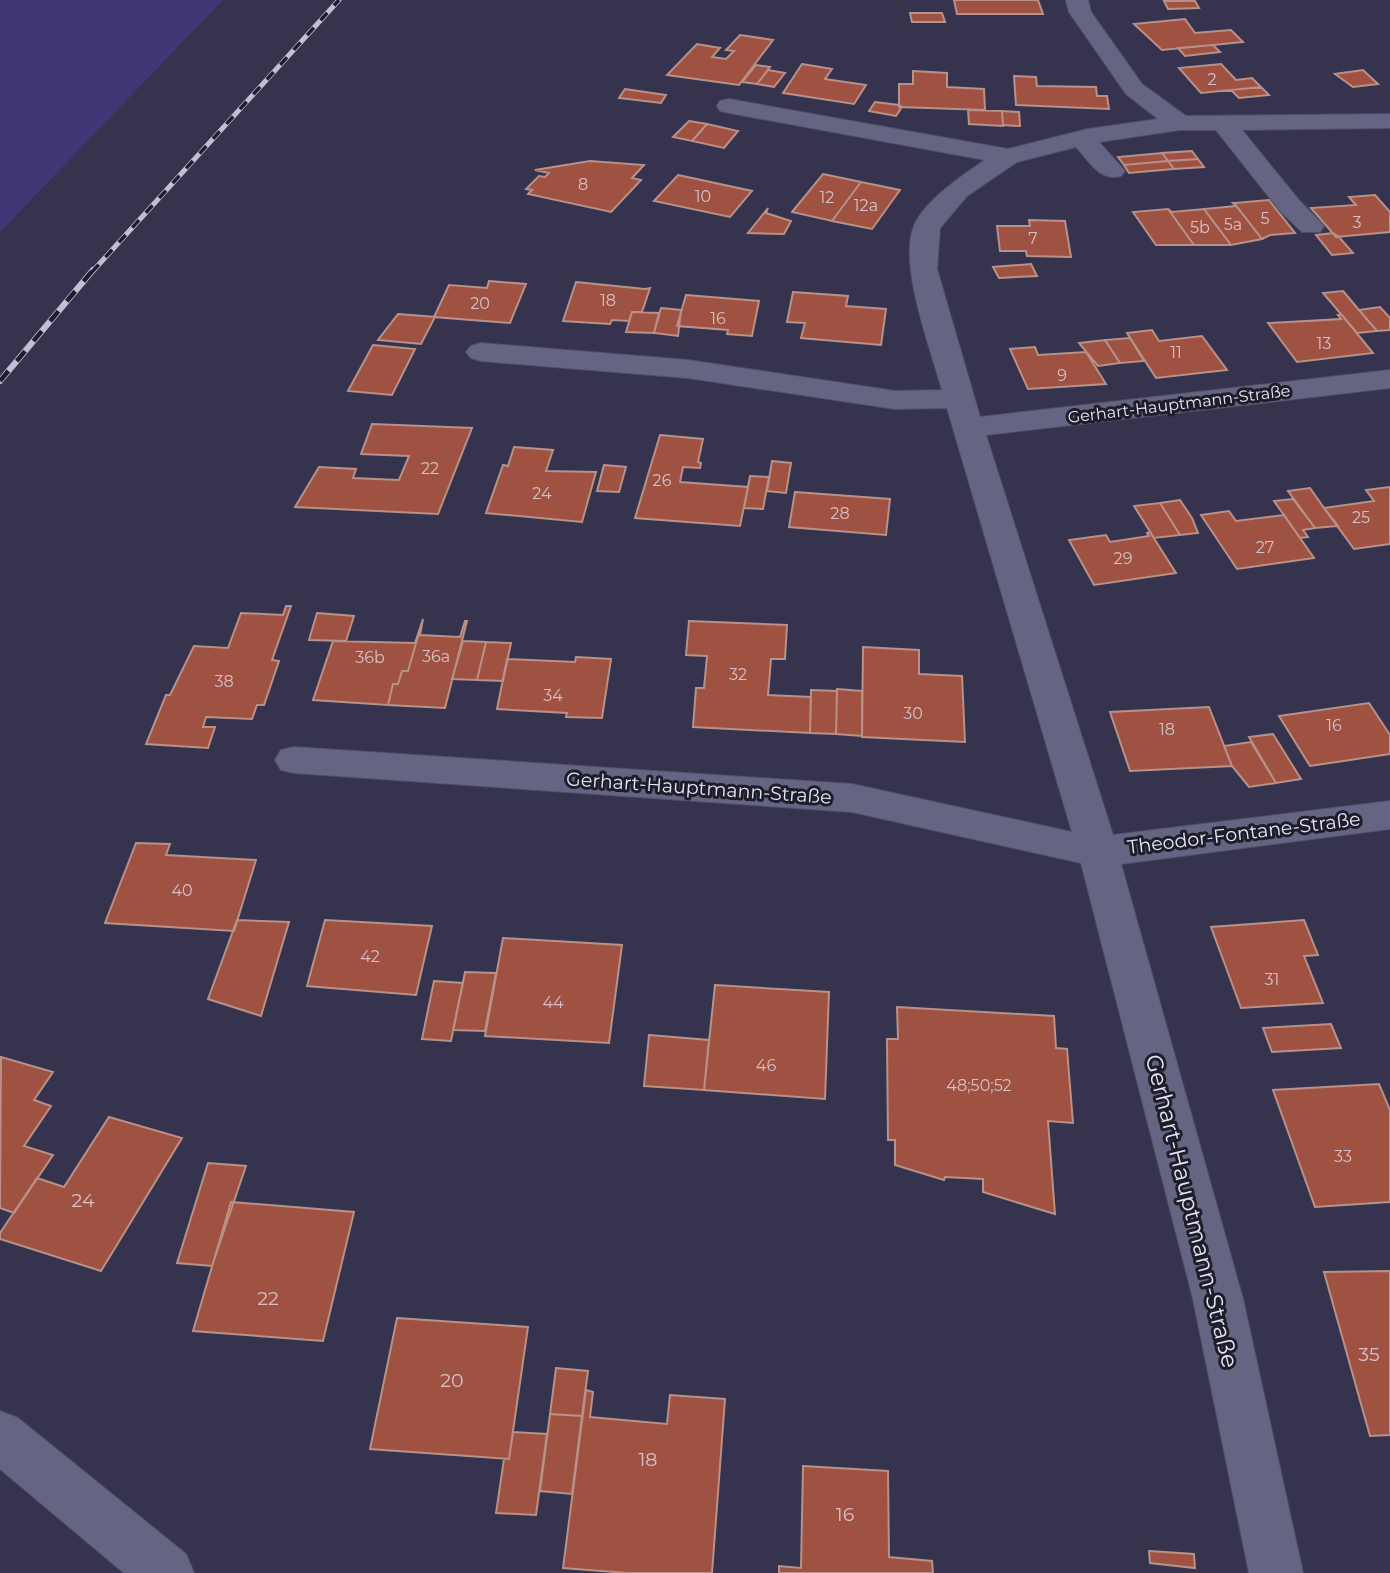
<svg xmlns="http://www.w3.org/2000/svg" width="1390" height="1573" font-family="Montserrat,sans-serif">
  <rect width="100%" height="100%" fill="#36334f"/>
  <!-- green -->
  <path fill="#413676" d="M0 0H223L0 232Z"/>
  <!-- building -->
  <path fill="#9f5241" stroke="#b89189" stroke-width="2" d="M954 0H1038L1043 14H957Z
    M1164 1H1195L1199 8 1168 9Z
    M910 13H942L945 22H912Z
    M1185 19 1195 33 1231 30 1243 42 1162 50 1134 24Z
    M740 35 773 40 739 85 667 75 697 44 720 48 712 57 726 59 734 51 726 50Z
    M1213 45 1220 52 1185 56 1178 48Z
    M802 64 832 69 825 79 866 85 854 104 783 93Z
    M1221 64 1236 80 1252 78 1261 87 1201 93 1179 68Z
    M756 65 770 67 757 84 742 82Z
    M768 70 785 73 774 87 757 84Z
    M1363 70 1378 84 1353 87 1335 74Z
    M913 71 947 73V87L984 89 985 110 899 107V84H913Z
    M1014 76 1036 77 1037 86 1096 87 1097 96H1107L1109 109 1016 105Z
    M1261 87 1269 95 1239 98 1231 90Z
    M625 89 666 95 661 103 619 98Z
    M875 102 899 105 902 107 896 116 869 111Z
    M968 110 1002 111 1003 126 969 124Z
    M1002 111 1019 112 1020 126 1003 125Z
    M689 121 707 124 692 141 673 137Z
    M707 124 738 131 724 148 692 141Z
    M1192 151 1198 159 1168 161 1162 153Z
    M1162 153 1168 161 1124 165 1118 157Z
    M1198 159 1204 167 1174 169 1168 161Z
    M590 161 644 165 632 178 641 180 611 212 528 194 532 190 526 189 539 176 545 177 549 173 535 170Z
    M1168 161 1174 169 1129 173 1124 165Z
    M823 174 861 182 832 221 792 212Z
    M678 175 752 191 730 217 654 201Z
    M861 182 900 190 872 229 832 221Z
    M1375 195 1390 212V232L1336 237 1311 208 1356 205 1349 197Z
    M1269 200 1295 233 1270 235 1262 239 1234 203Z
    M1233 203H1234L1262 239 1231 245 1204 209 1236 206Z
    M768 208 766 213 791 221 784 234 748 233Z
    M1168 209 1194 245H1156L1133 212Z
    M1168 209 1172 212 1204 209 1231 245H1194Z
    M1029 220 1065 221 1071 257 1027 256 1026 251H1000L997 226H1030Z
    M1333 233 1339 237 1353 253 1332 255 1316 235Z
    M1031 264 1037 276 999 278 993 267Z
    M489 281 526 284 510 323 434 317 449 285 487 288Z
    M576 282 645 289 650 288 642 312H632L629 321 612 320 610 324 563 321Z
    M1343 291 1359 310 1377 331 1357 333 1323 293Z
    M793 292 848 296 846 306 886 309 881 345 801 338 805 323 787 322Z
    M686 295 759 301 752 336 727 334 728 330 677 326Z
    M1380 307 1390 318V330L1377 331 1359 310Z
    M661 308 681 310 678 336 654 333Z
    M632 312 659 313 654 333 626 332Z
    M398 314 435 317 421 344 378 340Z
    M1338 315H1342L1373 353 1297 362 1268 323 1341 319Z
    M1152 330 1159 341 1202 336 1227 370 1156 378 1127 333Z
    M1130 338 1144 361 1120 363 1105 340Z
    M1105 340 1120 363 1098 366 1079 343Z
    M373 345 415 349 392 395 348 391Z
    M1035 347 1038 355 1086 352 1106 384 1028 389 1010 349Z
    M372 424 472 428 438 514 295 507 319 467 356 469 353 478 399 480 409 456 361 454Z
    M660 435 703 439 698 462 701 463 700 468 683 467 680 482 748 487 740 526 635 518Z
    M514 447 553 450 546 471 596 472 582 522 486 513 503 465 508 466Z
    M772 461 791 463 786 493 767 491Z
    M604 465 626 467 619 492 597 491Z
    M750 476 769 477 763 509 744 508Z
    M1390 487V544L1354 549 1324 508 1374 501 1366 490Z
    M1310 488 1324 508 1338 526 1315 528 1288 491Z
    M795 492 890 499 886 535 789 527Z
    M1293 499 1315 528 1303 530 1308 537 1300 538 1274 501Z
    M1180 500 1192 518 1198 533 1180 535 1160 503Z
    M1160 503 1180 535 1154 538 1134 506Z
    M1229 511 1236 521 1284 515 1314 558 1237 569 1201 515Z
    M1150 532 1176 573 1094 585 1069 540 1106 535 1110 542 1149 536 1147 533Z
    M286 606H291L272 660 279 661 264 705H257L252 719 206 717 203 727H215L208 748 146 744 166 695H170L194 646 228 648 241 613 283 615Z
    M317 613 354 616 346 641 309 640Z
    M423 619 420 635 460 637 465 621H467L445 708 388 705 393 684H398L402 671H408Z
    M423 619 408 671H402L398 684H393L388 705 313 700 333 641 415 643Z
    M689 621 787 625 785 659H771L768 695 811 697 810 733 693 727 696 688H704L707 656 686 655Z
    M463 641 486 642 477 680 452 679Z
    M486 642 511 643 503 681 477 680Z
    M863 647 919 650V674L962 676 965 742 862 737Z
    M576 657 611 659 602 718 566 717 567 713 497 709 507 659 575 662Z
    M837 689 862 691V736L836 734Z
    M811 690 837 691 836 734 810 733Z
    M1369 703 1390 735V754L1310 766 1279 716Z
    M1209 707 1232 766 1130 771 1110 712Z
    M1273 734 1301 779 1276 783 1249 737Z
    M1251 742 1276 783 1249 787 1232 766 1224 746Z
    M136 843 170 844 166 855 256 860 234 931 105 923Z
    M237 920 289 922 261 1016 208 999Z
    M325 920 432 926 416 995 307 986Z
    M1304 920 1318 955 1304 956 1323 1003 1241 1008 1211 927Z
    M503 938 622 945 609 1043 485 1036Z
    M465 972 496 973 485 1031 453 1030Z
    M434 981 463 983 451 1041 422 1039Z
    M715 985 829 992 825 1099 704 1090Z
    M897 1007 1054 1016 1056 1048 1067 1049 1073 1123 1048 1121 1055 1214 983 1192V1179L945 1177 944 1180 895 1165V1140H888L887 1039H898Z
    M1331 1024 1341 1048 1272 1052 1263 1028Z
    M649 1035 709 1040 704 1090 644 1086Z
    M1 1057 53 1072 34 1100 51 1106 24 1146 53 1155 14 1213 0 1208Z
    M1379 1084 1390 1110V1202L1315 1207 1273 1090Z
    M109 1117 182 1138 101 1271 0 1239V1233L37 1178 64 1187Z
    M208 1163 246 1166 212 1266 177 1263Z
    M231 1202 354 1212 323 1341 193 1331Z
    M1390 1271V1435L1370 1436 1324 1272Z
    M397 1318 528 1327 509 1459 370 1449Z
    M556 1368 588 1371 582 1416 550 1414Z
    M586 1390 593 1392 590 1417 667 1424 670 1395 725 1399 712 1573H627L563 1568Z
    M550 1414 582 1416 572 1494 540 1491Z
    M513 1432 547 1434 536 1515 496 1513 504 1459H509Z
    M803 1466 888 1471 889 1557 932 1561 933 1573H779V1566L801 1568Z
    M1149 1551 1194 1554 1195 1568 1150 1563Z"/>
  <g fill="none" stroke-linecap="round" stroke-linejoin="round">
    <defs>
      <path id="minor" d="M1066 0H1088L1091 12 1142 84 1186 116 1390 114V128L1242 130 1298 199 1324 226 1320 232H1302L1280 211 1216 130H1180L1099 142 1125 171 1121 176C1100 182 1089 161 1076 147L1017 162 967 196 940 228 937 269 980 417 1390 370V388L986 435 1113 835 1390 801V829L1121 864 1243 1299 1303 1573H1249L1193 1299 1081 863 852 812 294 773 281 770 275 760 281 750 294 747 852 784 1072 832 947 408 895 409 688 378 481 361 471 358 466 352 471 346 481 343 688 360 895 391 942 390C931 350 898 264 914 226 925 200 963 175 985 160L729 113 720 111 717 106 720 101 729 99 1008 149 1088 129 1158 119 1126 94 1069 12Z
        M0 1411 18 1418 186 1554 194 1573H124L0 1469Z"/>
    </defs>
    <!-- minor casing -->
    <use href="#minor" stroke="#524f67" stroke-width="2"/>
    <!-- minor -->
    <use href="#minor" fill="#666483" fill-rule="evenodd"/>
    <defs>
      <path id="rail-far1" d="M92 272 339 0"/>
      <path id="rail" d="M0 381 93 270"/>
    </defs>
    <!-- rail-far1 casing -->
    <use href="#rail-far1" stroke="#c0bfd3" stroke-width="5"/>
    <!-- rail casing -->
    <use href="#rail" stroke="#c0bfd3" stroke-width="6"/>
    <!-- rail-far1 -->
    <use href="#rail-far1" stroke="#1e1d2a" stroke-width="3.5" stroke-dasharray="10" stroke-linecap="butt"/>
    <!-- rail -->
    <use href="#rail" stroke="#1e1d2a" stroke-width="4.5" stroke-dasharray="13" stroke-linecap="butt"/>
  </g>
  <g text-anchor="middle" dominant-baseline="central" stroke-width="6" stroke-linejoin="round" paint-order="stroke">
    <!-- number labels -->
    <g font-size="16" fill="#d4c0ca">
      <text x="1212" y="79">2</text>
      <text x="583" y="184">8</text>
      <text x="703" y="196">10</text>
      <text x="827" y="197">12</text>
      <text x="866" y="205">12a</text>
      <text x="1265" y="218">5</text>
      <text x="1357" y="222">3</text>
      <text x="1233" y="224">5a</text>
      <text x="1200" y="227">5b</text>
      <text x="1033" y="238">7</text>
      <text x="608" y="300">18</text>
      <text x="480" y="303">20</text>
      <text x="718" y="318">16</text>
      <text x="1324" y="343">13</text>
      <text x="1176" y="352">11</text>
      <text x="1062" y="375">9</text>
      <text x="430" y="468">22</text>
      <text x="662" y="480">26</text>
      <text x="542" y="493">24</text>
      <text x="840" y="513">28</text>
      <text x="1361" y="517">25</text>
      <text x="1265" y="547">27</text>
      <text x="1123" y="558">29</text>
      <text x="436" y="656">36a</text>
      <text x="370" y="657">36b</text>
      <text x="738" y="674">32</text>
      <text x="224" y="681">38</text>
      <text x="553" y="695">34</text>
      <text x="913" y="713">30</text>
      <text x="1334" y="725">16</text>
      <text x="1167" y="729">18</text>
      <text x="182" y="890">40</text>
      <text x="370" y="956">42</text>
      <text x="1272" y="979">31</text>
      <text x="553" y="1002">44</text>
      <text x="766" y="1065">46</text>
      <text x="979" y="1085">48;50;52</text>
      <text x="1343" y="1156">33</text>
    </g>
    <!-- far-street labels -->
    <g font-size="16" fill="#e6e5f7" stroke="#1e1d2a">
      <text transform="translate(1179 404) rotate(-7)">Gerhart-Hauptmann-Straße</text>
    </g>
    <!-- street labels -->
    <g font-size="19" fill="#e6e5f7" stroke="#1e1d2a">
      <text transform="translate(699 788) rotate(4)">Gerhart-Hauptmann-Straße</text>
      <text transform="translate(1244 833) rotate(-7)">Theodor-Fontane-Straße</text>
    </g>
    <!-- near-number labels -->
    <g font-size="19" fill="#d4c0ca">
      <text x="83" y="1200">24</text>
      <text x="268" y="1298">22</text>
      <text x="1369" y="1354">35</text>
      <text x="452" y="1380">20</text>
      <text x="648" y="1459">18</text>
      <text x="845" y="1514">16</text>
    </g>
    <!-- near-street labels -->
    <g font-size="23" fill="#e6e5f7" stroke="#1e1d2a">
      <text transform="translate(1192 1211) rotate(76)">Gerhart-Hauptmann-Straße</text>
    </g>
  </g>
</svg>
